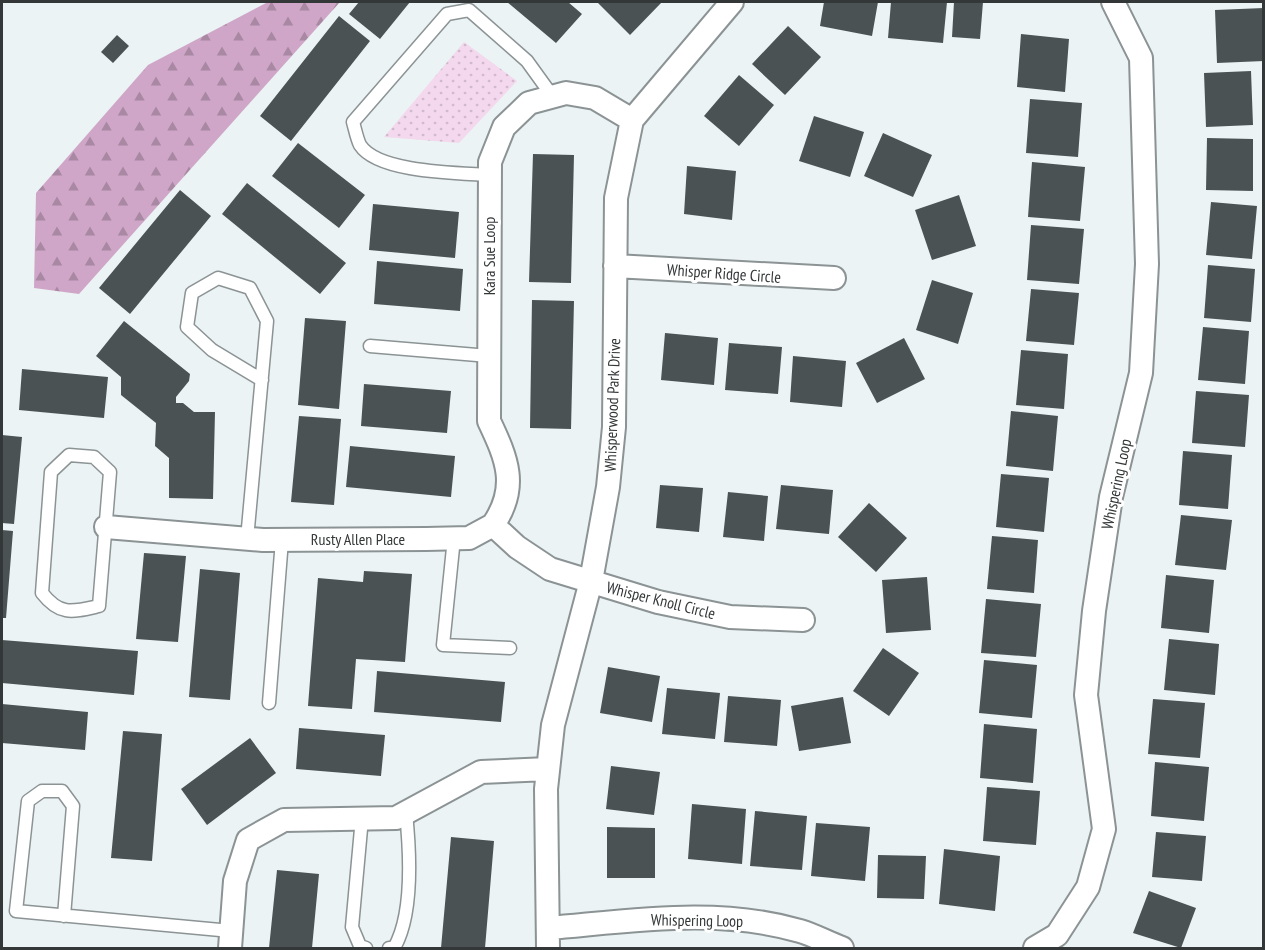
<svg xmlns="http://www.w3.org/2000/svg" width="1265" height="950" font-family="'PT Sans Narrow',sans-serif">
  <defs>
    <pattern id="grass-dots" width="8" height="8" patternUnits="userSpaceOnUse" patternTransform="scale(1.5)"><rect width="8" height="8" fill="#f4d8ee"/><path d="M2 2h.1M6 6h.1" fill="none" stroke="#d2bacd" stroke-width="1.8" stroke-linecap="round"/></pattern>
    <pattern id="forest-firs" width="22" height="20" patternUnits="userSpaceOnUse" patternTransform="scale(1.5)"><rect width="22" height="20" fill="#cfa6c7"/><path d="M5 1l3.5 6h-7zM16 11l3.5 6h-7z" fill="#a988a3"/></pattern>
  </defs>
  <rect width="100%" height="100%" fill="#ebf3f4"/>
  <!-- grass -->
  <path fill="url(#grass-dots)" d="M464 42 517 81 459 143 384 137Z"/>
  <!-- forest -->
  <path fill="url(#forest-firs)" d="M268 2H340L79 294 34 288 36 193 148 65Z"/>
  <!-- building -->
  <path fill="#4b5253" d="M359 2H410L380 39 349 14Z
    M507 2H568L582 14 556 43Z
    M597 2H662L630 35Z
    M824 2H878L872 36 820 26Z
    M891 2H947L943 43 888 38Z
    M954 2H983L980 39 952 37Z
    M1264 8V61L1217 63 1215 10Z
    M339 16 370 41 291 141 260 116Z
    M788 26 821 57 785 95 752 64Z
    M1021 34 1069 39 1065 92 1017 87Z
    M117 35 129 46 113 63 101 52Z
    M1251 71 1253 125 1206 127 1204 73Z
    M739 75 774 105 739 146 704 116Z
    M1030 99 1082 103 1078 157 1026 153Z
    M814 116 864 132 850 177 799 161Z
    M883 133 932 155 913 197 864 176Z
    M1207 138 1253 139V191L1206 190Z
    M298 143 365 195 339 228 272 176Z
    M533 154 574 155 571 283 529 282Z
    M1032 162 1085 167 1080 221 1028 217Z
    M687 166 736 171 732 220 684 214Z
    M247 183 346 263 320 294 222 214Z
    M180 190 211 216 130 314 99 288Z
    M959 195 976 246 932 260 915 210Z
    M1211 202 1257 206 1252 259 1206 255Z
    M373 204 459 212 455 258 369 250Z
    M1031 225 1084 229 1079 284 1027 280Z
    M377 261 463 269 460 311 374 304Z
    M1208 265 1255 269 1251 322 1204 318Z
    M932 280 973 293 958 344 916 330Z
    M1031 289 1079 293 1074 345 1026 341Z
    M532 300 574 301 571 429 530 428Z
    M305 318 346 321 339 409 298 405Z
    M124 321 190 374 189 381 176 397V403H183L194 412H215L213 499 169 498V458L155 446 156 423 121 395V377L96 356Z
    M1203 327 1249 331 1245 384 1198 380Z
    M665 333 718 338 714 385 661 380Z
    M904 338 925 379 877 403 856 363Z
    M729 343 782 347 778 394 725 390Z
    M1021 350 1068 354 1064 409 1016 405Z
    M793 356 846 361 842 407 790 402Z
    M22 369 108 377 104 418 19 410Z
    M364 384 451 391 447 433 361 426Z
    M1196 391 1249 395 1245 447 1192 443Z
    M1011 411 1058 416 1053 471 1006 466Z
    M299 416 341 419 334 505 291 502Z
    M2 435 22 437 14 524 2 523Z
    M350 446 455 456 451 497 346 487Z
    M1183 451 1232 455 1228 509 1179 505Z
    M1001 474 1049 478 1044 532 996 527Z
    M660 485 703 488 699 532 656 528Z
    M781 485 833 490 829 534 776 529Z
    M728 492 768 496 764 541 723 537Z
    M869 503 907 538 876 572 838 537Z
    M1181 515 1232 520 1226 570 1175 565Z
    M2 530 13 531 6 618H2Z
    M992 536 1038 540 1034 593 987 589Z
    M144 553 186 556 178 642 136 639Z
    M200 569 240 573 230 700 189 697Z
    M364 571 412 574 405 662 356 659 352 709 308 706 318 578 363 582Z
    M1166 575 1214 580 1209 633 1161 628Z
    M927 577 931 630 886 633 882 580Z
    M986 599 1041 604 1036 657 981 653Z
    M1169 639 1219 644 1215 695 1164 690Z
    M2 640 138 651 134 695 2 683Z
    M883 648 919 673 889 716 853 691Z
    M984 660 1037 665 1032 718 979 713Z
    M608 667 660 676 652 722 600 713Z
    M377 671 505 682 501 722 374 712Z
    M667 688 720 693 715 739 662 734Z
    M728 696 781 700 777 746 724 742Z
    M843 697 851 743 799 751 791 706Z
    M1153 699 1205 703 1200 758 1148 754Z
    M2 704 88 712 85 750 2 743Z
    M984 724 1037 729 1033 783 980 778Z
    M299 728 385 735 381 776 296 769Z
    M123 731 162 734 152 861 111 858Z
    M250 738 276 773 207 825 181 789Z
    M1155 762 1209 767 1204 821 1151 816Z
    M611 766 660 772 654 815 606 809Z
    M987 787 1040 791 1036 845 983 841Z
    M692 804 746 809 742 864 688 859Z
    M755 811 807 816 802 870 750 866Z
    M816 823 870 827 865 881 811 876Z
    M607 827 655 828V878H607Z
    M1156 832 1206 836 1202 881 1152 877Z
    M451 837 494 841 485 948H441Z
    M944 849 1000 856 995 911 939 904Z
    M878 855 926 856 924 899 877 898Z
    M277 870 319 874 312 948H269Z
    M1149 891 1196 908 1181 948 1133 933Z"/>
  <g fill="none" stroke-linecap="round" stroke-linejoin="round">
    <defs>
      <path id="service" d="M489 175C459 173 378 173 360 145 357 139 355 129 353 122L447 14 469 10 527 61 553 97
        M370 346 489 356
        M69 455 94 457 110 472 99 606C72 612 60 616 42 593L51 472Z
        M454 538 443 645 510 648
        M247 539 267 321 250 288 218 278 192 293 187 327 212 350 262 380
        M269 703 282 540
        M362 818 352 927 360 946 366 948
        M64 916 73 806 62 791H42L28 801 16 911 231 931
        M389 948H394C414 914 410 852 406 813"/>
      <path id="minor" d="M615 266 834 278
        M493 525C519 487 507 459 489 421L490 162 504 127 529 103 566 93 595 98 632 120
        M106 527 263 540 426 539 469 538 493 525 517 547 550 569 658 602 730 617 803 620
        M549 928C632 921 718 907 800 931 814 935 828 943 842 948
        M230 948 235 881 248 840 284 820 396 818 481 772 548 769
        M548 948 546 789 553 725 591 581 608 487 614 427 616 198 632 120 732 2
        M1035 948 1057 935 1088 887 1104 829 1086 695 1094 611 1111 497 1141 373 1147 264 1141 58 1113 2"/>
    </defs>
    <!-- service casing -->
    <use href="#service" stroke="#8c9394" stroke-width="15"/>
    <!-- minor casing -->
    <use href="#minor" stroke="#8c9394" stroke-width="26"/>
    <!-- service -->
    <use href="#service" stroke="#fff" stroke-width="12"/>
    <!-- minor -->
    <use href="#minor" stroke="#fff" stroke-width="22"/>
  </g>
  <g text-anchor="middle" dominant-baseline="central" stroke-width="6" stroke-linejoin="round" paint-order="stroke">
    <!-- street labels -->
    <g font-size="16" fill="#343738" stroke="#fff">
      <text transform="translate(489 256) rotate(-90)">Kara Sue Loop</text>
      <text transform="translate(724 273) rotate(4)">Whisper Ridge Circle</text>
      <text transform="translate(612 405) rotate(-88)">Whisperwood Park Drive</text>
      <text transform="translate(1116 484) rotate(-78)">Whispering Loop</text>
      <text x="358" y="539">Rusty Allen Place</text>
      <text transform="translate(661 600) rotate(14)">Whisper Knoll Circle</text>
      <text transform="translate(697 920) rotate(1)">Whispering Loop</text>
    </g>
  </g>
  <!-- border -->
  <rect width="1265" height="950" fill="none" stroke="#343738" stroke-width="6"/>
</svg>
